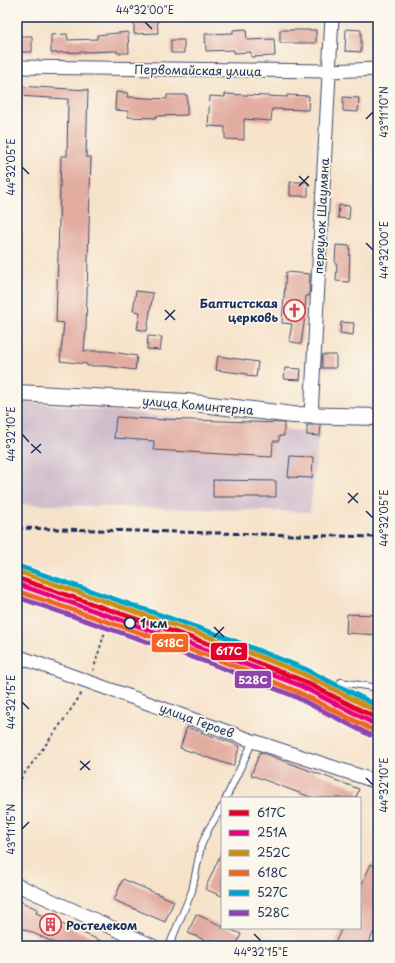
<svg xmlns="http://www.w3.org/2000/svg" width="395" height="963" font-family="'Playpen Sans',sans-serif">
  <rect width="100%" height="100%" fill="#fbf7ec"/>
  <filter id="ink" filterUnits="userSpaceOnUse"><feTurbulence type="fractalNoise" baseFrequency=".025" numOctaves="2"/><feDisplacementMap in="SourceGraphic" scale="8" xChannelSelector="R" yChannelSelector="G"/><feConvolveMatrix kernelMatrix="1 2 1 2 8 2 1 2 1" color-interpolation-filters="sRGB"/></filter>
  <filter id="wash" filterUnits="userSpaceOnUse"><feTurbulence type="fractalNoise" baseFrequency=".012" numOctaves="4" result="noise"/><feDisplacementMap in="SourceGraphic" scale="16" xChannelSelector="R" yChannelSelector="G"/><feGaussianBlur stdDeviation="0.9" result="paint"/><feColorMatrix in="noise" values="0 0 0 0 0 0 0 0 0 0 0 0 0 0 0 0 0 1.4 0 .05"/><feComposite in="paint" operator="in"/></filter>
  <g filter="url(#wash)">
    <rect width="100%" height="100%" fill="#f6e2c9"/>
    <!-- industrial -->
    <path fill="#d0bdcc" d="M17 401 319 433 310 512 17 504Z"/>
    <g id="blocks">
      <!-- building -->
      <path fill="#e2aca0" d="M134 17H157L158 33 134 34Z
        M246 29 247 40 274 39 275 56 251 57V52L234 53V50L206 51 205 34 233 33V30Z
        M346 29 361 30V52L345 51Z
        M280 30H316V43H280Z
        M128 32 129 53H117V51L51 53V35L67 34 68 40 97 39V35Z
        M19 36H32V52H19Z
        M171 40H184V53H171Z
        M17 86 88 90 86 157H91L86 328 84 351H107L137 356 135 370 105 366H87V364L60 361 64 323 56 322 61 156H67L68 99 17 96Z
        M116 92 128 93 127 97 167 99V95H187V115L156 116V118L128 117V111L115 110Z
        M225 94 287 97V95L309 96 308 110 272 109 271 121 244 119V140L225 139V127L208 126 210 96 225 97Z
        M343 97 359 98 358 112 343 111Z
        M290 182H308V196H290Z
        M339 205 350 206 349 219 338 218Z
        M336 245 350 246 349 282 336 281 337 264H335Z
        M286 272 310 274 309 296H306L304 324 301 344 289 341 292 324 282 323Z
        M136 291 153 293 147 331 137 329 140 312 133 311Z
        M341 322 354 323 353 335 340 333Z
        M148 336 162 337 160 350 147 349Z
        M322 355H336V368H322Z
        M218 356 258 362 256 377 247 376V374L216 370Z
        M285 368 301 369 300 380 284 379Z
        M116 417 165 420 163 419 280 423H284V436H279V441H273L272 457 154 450V441L114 438Z
        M307 425H321L320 436 307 435Z
        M290 456 313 457 312 478 288 477Z
        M213 480 276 481V497H213Z
        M347 614 378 615V635L346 633Z
        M187 727 240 746 233 766 180 748Z
        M260 752 359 789 356 798H313L251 775Z
        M222 851V896L205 889Z
        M371 864 378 868V923L367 946H341L335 943 342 928H360V888Z
        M123 879 174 901 165 922 114 900Z
        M17 900 37 909 36 913 113 946H62L17 926Z
        M196 914 222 926V928H227L241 934 236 946H219L188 933Z"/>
    </g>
  </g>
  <g filter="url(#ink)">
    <use href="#blocks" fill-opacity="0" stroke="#3c4a6e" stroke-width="1"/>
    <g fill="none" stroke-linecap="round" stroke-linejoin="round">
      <defs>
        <path id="service" d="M341 682 378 688
          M226 798 253 741
          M169 946 192 891 201 846 208 830 222 807"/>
        <path id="minor" d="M17 67 329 71 378 69
          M311 416 332 17
          M17 656 253 741 378 782
          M17 885 153 946"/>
        <path id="tertiary" d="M17 393 186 402 293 415 378 417"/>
      </defs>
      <!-- service casing -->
      <use href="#service" stroke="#3c4a6e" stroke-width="8"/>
      <!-- minor casing -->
      <use href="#minor" stroke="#3c4a6e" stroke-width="15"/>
      <!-- tertiary casing -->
      <use href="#tertiary" stroke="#3c4a6e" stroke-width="18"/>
      <!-- path -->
      <path stroke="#3c4a6e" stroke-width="2" stroke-dasharray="3 3" stroke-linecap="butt" d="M93 671 110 615
        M17 784C39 753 63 723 83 691"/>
      <!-- service -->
      <use href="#service" stroke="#fff" stroke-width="6"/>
      <!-- minor -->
      <use href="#minor" stroke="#fff" stroke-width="13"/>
      <!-- tertiary -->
      <use href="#tertiary" stroke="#fff" stroke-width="16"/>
      <!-- rail -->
      <path stroke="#1b2f5e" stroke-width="3" stroke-dasharray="6 3" stroke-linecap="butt" d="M17 528 378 537"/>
      <defs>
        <path id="rail-1" d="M17 578 218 647 301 680 378 719"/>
        <path id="rail-2" d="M17 584 216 653 299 685 375 724"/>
        <path id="rail-3" d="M19 572 220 641 303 674 378 712"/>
        <path id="rail-4" d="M17 591 214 658 296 691 373 730"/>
        <path id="rail-5" d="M21 567 222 636 305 669 378 706"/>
        <path id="rail-6" d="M17 597 212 664 294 696 370 735"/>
      </defs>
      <!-- rail-1 casing -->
      <use href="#rail-1" stroke="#fbf7ec" stroke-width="8"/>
      <!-- rail-2 casing -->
      <use href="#rail-2" stroke="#fbf7ec" stroke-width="8"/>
      <!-- rail-3 casing -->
      <use href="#rail-3" stroke="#fbf7ec" stroke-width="8"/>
      <!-- rail-4 casing -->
      <use href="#rail-4" stroke="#fbf7ec" stroke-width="8"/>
      <!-- rail-5 casing -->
      <use href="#rail-5" stroke="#fbf7ec" stroke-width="8"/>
      <!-- rail-6 casing -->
      <use href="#rail-6" stroke="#fbf7ec" stroke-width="8"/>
      <!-- rail-1 -->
      <use href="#rail-1" stroke="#e4002b" stroke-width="5"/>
      <!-- rail-2 -->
      <use href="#rail-2" stroke="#e5007d" stroke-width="5"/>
      <!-- rail-3 -->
      <use href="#rail-3" stroke="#cb8e13" stroke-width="5"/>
      <!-- rail-4 -->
      <use href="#rail-4" stroke="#f26522" stroke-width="5"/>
      <!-- rail-5 -->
      <use href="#rail-5" stroke="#01a3c8" stroke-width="5"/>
      <!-- rail-6 -->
      <use href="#rail-6" stroke="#8e44ad" stroke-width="5"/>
    </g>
  </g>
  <!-- ticks -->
  <path fill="none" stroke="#1b2f5e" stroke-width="1.5" d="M145 22 152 29M366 119 373 112M22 167 29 174M299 176 309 186M299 186 309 176M366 243 373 250M165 310 175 320M165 320 175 310M22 434 29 442M31 444 41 453M31 453 41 444M348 493 358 503M348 503 358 493M366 511 373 518M214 627 224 637M214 637 224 627M22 702 29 709M80 761 90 770M80 770 90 761M366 778 373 785M22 829 29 822M254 934 261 941"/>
  <!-- icons -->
  <defs>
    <symbol id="church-ring" viewBox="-11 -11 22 22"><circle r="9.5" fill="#fbf7ec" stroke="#d1495b" stroke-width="1.5"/><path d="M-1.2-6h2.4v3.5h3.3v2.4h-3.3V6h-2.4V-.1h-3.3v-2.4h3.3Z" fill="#d1495b"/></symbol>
    <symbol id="building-ring" viewBox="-11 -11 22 22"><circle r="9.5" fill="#fbf7ec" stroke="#d1495b" stroke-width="1.5"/><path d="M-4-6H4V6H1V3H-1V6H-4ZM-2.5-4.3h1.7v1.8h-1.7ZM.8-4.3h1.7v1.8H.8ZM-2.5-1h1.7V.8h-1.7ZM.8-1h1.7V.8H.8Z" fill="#d1495b"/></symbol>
  </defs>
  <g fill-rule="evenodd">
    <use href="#church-ring" x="282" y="298" width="25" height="25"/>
    <use href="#building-ring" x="38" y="912" width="25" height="25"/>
  </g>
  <!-- markers -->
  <circle fill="#fbf7ec" stroke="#1b2f5e" stroke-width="2" cx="130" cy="623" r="5.5"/>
  <g text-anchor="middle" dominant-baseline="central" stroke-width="3.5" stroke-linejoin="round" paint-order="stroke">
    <!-- street labels -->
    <g font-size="12" fill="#1b2f5e" stroke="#fbf7ec">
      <text transform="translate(198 70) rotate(1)">Первомайская улица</text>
      <text transform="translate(321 216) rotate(-87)">переулок Шаумяна</text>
      <text transform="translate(198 405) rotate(5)">улица Коминтерна</text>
      <text transform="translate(197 720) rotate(20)">улица Героев</text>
    </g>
    <!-- poi labels -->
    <g font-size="12" font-weight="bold" fill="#1b2f5e" stroke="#fbf7ec" text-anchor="end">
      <text x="278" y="303">Баптистская<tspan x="278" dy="14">церковь</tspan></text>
      <text x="66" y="925" text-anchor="start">Ростелеком</text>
    </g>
    <!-- stop labels -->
    <g font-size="12" font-weight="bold" fill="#1b2f5e" stroke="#fbf7ec" text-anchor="start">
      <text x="140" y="623">1 км</text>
    </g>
  </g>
  <g stroke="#fbf7ec" stroke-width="1.5">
    <rect x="151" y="633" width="38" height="20" rx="4" fill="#f26522"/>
    <rect x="210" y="642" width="38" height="19" rx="4" fill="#e4002b"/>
    <rect x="234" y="670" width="38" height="19" rx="4" fill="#8e44ad"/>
  </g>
  <g font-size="11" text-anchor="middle" font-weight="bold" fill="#fff">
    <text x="170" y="647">618С</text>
    <text x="229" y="655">617C</text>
    <text x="253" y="684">528С</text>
  </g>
  <!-- margin -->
  <rect width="395" height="963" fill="none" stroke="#fbf7ec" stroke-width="44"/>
  <!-- legend -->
  <rect x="221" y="797" width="140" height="132" fill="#fbf7ec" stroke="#a1a7b3"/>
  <rect x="229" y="810" width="20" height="6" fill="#e4002b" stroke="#a1a7b3"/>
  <text x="257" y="817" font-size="12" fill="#1b2f5e">617C</text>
  <rect x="229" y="830" width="20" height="6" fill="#e5007d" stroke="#a1a7b3"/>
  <text x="257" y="837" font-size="12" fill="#1b2f5e">251А</text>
  <rect x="229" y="850" width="20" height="6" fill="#cb8e13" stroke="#a1a7b3"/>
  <text x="257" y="857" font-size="12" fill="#1b2f5e">252С</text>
  <rect x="229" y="870" width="20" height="6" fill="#f26522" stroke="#a1a7b3"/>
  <text x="257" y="877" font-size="12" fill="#1b2f5e">618С</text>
  <rect x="229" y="890" width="20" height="6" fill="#01a3c8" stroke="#a1a7b3"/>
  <text x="257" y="897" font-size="12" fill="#1b2f5e">527С</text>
  <rect x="229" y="910" width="20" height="6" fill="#8e44ad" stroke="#a1a7b3"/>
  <text x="257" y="917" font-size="12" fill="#1b2f5e">528С</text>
  <rect x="22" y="22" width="351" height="919" fill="none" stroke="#1b2f5e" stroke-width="1.5"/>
  <g font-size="10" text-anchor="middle" fill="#1b2f5e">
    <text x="145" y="14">44°32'00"E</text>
    <text transform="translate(384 112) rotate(-90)" y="4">43°11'10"N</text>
    <text transform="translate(11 167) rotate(-90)" y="4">44°32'05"E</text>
    <text transform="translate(384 250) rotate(-90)" y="4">44°32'00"E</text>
    <text transform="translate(11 434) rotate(-90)" y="4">44°32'10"E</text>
    <text transform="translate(384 518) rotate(-90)" y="4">44°32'05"E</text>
    <text transform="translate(11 702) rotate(-90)" y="4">44°32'15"E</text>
    <text transform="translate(384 785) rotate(-90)" y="4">44°32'10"E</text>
    <text transform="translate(11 829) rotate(-90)" y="4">43°11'15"N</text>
    <text x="261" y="956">44°32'15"E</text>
  </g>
</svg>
